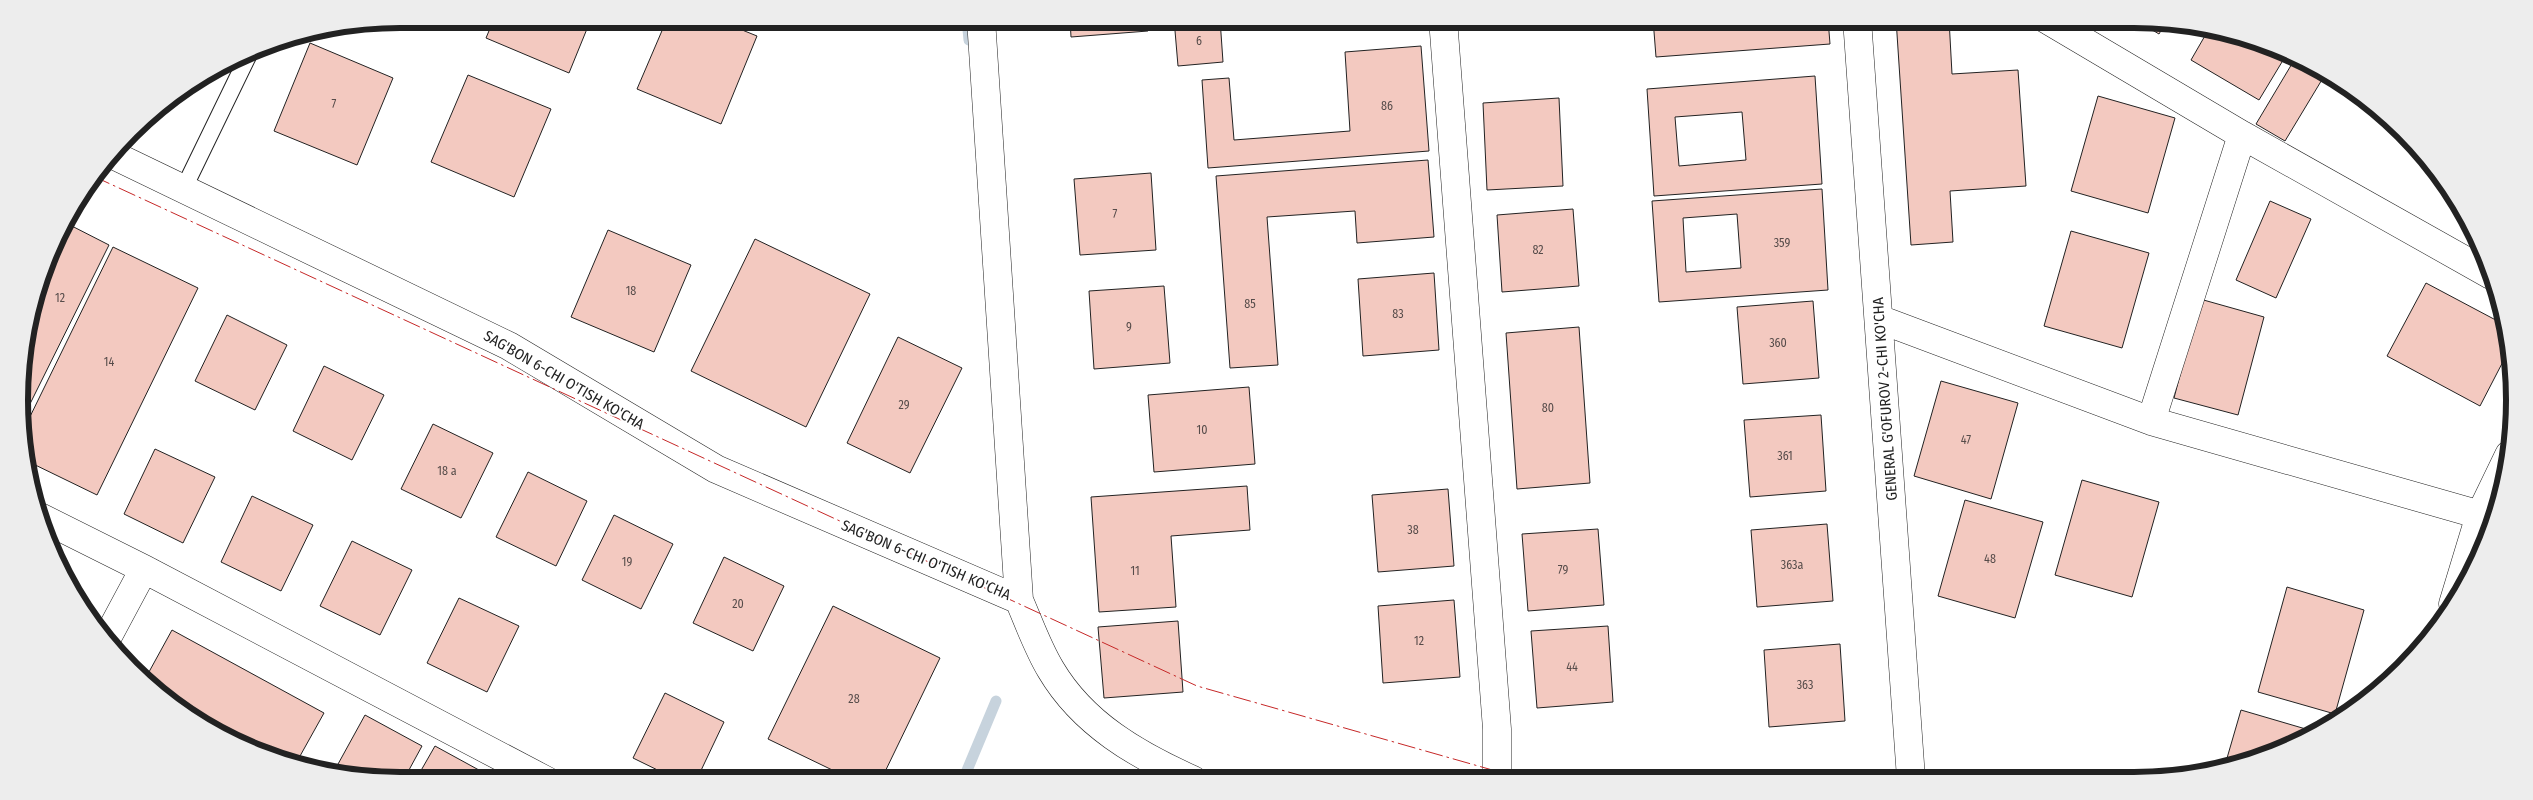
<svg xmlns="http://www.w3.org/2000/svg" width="2533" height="800" font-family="'Fira Sans Condensed',sans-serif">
  <rect width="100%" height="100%" fill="#fff"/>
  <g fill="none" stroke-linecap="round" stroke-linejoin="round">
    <!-- stream -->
    <path stroke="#c7d3dd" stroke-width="11" d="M967 19 969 40
      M963 780 996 701"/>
  </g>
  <!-- building -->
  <path fill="#f3c9c0" stroke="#222" fill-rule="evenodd" d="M494 19H591L569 73 486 38Z
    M667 19H715L757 36 721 124 637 89Z
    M1070 19H1147L1148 31 1071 37Z
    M1174 19H1220L1223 62 1178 66Z
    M1653 19H1828L1830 44 1656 57Z
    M1896 19H1949L1952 74 2018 70 2026 186 1950 191 1953 242 1911 245Z
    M2134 19 2166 22 2159 34Z
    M2210 27 2288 52 2259 100 2191 60Z
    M310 43 393 78 357 165 274 131Z
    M1421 46 1429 151 1208 168 1202 80 1229 78 1234 140 1350 131 1345 52Z
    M2296 57 2326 73 2285 141 2256 124Z
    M468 75 551 109 514 197 431 162Z
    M1815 76 1822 184 1654 196 1647 89ZM1742 112 1746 160 1679 166 1675 117Z
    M2098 96 2175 118 2148 213 2071 191Z
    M1559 98 1563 186 1487 190 1483 103Z
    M1428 160 1434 237 1357 243 1355 211 1267 217 1278 365 1230 368 1216 176Z
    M1151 173 1156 250 1080 255 1074 179Z
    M1822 189 1828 290 1659 302 1652 201ZM1737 214 1741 268 1686 272 1683 218Z
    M2270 201 2311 219 2276 298 2236 280Z
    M1573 209 1579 286 1502 292 1497 215Z
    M64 222 109 245 20 424 22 351 58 231Z
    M608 230 691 265 654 352 571 317Z
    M2071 231 2149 253 2122 348 2044 326Z
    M755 239 870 294 806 427 691 371Z
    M113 247 198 288 97 495 25 460 21 435Z
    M1434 273 1439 350 1363 356 1358 279Z
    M2426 283 2507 326 2509 350 2480 406 2387 356Z
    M1164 286 1170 363 1094 369 1089 291Z
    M2200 299 2264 317 2238 415 2174 398Z
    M1813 301 1819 378 1743 384 1737 307Z
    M227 315 287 345 255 410 195 381Z
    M1579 327 1590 483 1517 489 1506 333Z
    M898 337 962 368 910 473 847 443Z
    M324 366 384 395 352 460 293 431Z
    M1941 381 2018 403 1991 499 1914 476Z
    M1249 387 1255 464 1154 472 1148 395Z
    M1821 415 1826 491 1750 497 1744 420Z
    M433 424 493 453 461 518 401 489Z
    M155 449 215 477 183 543 124 514Z
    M528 472 587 501 556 566 496 537Z
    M2082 480 2159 502 2132 597 2055 575Z
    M1247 486 1250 530 1171 536 1176 607 1099 612 1091 497Z
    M1448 489 1454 566 1378 572 1372 495Z
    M252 496 313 525 281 591 221 562Z
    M1965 500 2043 522 2015 618 1938 596Z
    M614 515 673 544 641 609 582 580Z
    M1827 524 1833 601 1757 607 1751 530Z
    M1598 529 1604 605 1528 611 1522 534Z
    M352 541 412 570 380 635 320 606Z
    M724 557 784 586 753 651 693 623Z
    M2287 587 2364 610 2335 714 2258 692Z
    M459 598 519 626 487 692 427 663Z
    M1454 600 1460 677 1383 683 1378 606Z
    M833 606 940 658 881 780H853L768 739Z
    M1178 621 1183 692 1104 698 1098 627Z
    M1608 626 1613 702 1537 708 1531 631Z
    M172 630 324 713 295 765 254 752 188 717 144 681Z
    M1840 644 1845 721 1769 727 1764 650Z
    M665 693 724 722 696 781H680L633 758Z
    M2241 710 2316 732 2302 742 2225 765Z
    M365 715 422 746 403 781 332 775Z
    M435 746 499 781H415Z"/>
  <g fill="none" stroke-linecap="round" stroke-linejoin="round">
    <defs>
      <path id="service" d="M184 188 251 50"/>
      <path id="minor" d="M981 19 1019 600C1029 623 1038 649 1051 670 1083 724 1137 755 1193 780
        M1443 19 1497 729V779
        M1857 19 1911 778
        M2046 19 2242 135 2491 275
        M111 154 509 346 716 469 1019 600
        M1879 319 2151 421 2491 518
        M2151 421 2242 135
        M40 517 144 569 547 781
        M2453 604 2480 515 2509 455
        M106 640 144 569"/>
    </defs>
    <!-- service casing -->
    <use href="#service" stroke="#222" stroke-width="18"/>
    <!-- minor casing -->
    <use href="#minor" stroke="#222" stroke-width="29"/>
    <!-- service -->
    <use href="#service" stroke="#fff" stroke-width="16"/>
    <!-- minor -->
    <use href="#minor" stroke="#fff" stroke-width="28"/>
    <!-- power -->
    <path stroke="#c62828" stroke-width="1" stroke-dasharray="18 4 2.5 4" stroke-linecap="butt" d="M93 176 1197 686 1524 779"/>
  </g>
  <g text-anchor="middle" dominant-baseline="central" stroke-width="4" stroke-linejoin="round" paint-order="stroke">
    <!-- number labels -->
    <g font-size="12" fill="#564c4a">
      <text x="1199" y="41">6</text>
      <text x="334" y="104">7</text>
      <text x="1387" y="106">86</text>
      <text x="1115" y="214">7</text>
      <text x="1782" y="243">359</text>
      <text x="1538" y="250">82</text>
      <text x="631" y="291">18</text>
      <text x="60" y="298">12</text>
      <text x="1250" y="304">85</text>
      <text x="1398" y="314">83</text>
      <text x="1129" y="327">9</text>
      <text x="1778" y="343">360</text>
      <text x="109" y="362">14</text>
      <text x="904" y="405">29</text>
      <text x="1548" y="408">80</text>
      <text x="1202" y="430">10</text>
      <text x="1966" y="440">47</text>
      <text x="1785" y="456">361</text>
      <text x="447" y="471">18 a</text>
      <text x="1413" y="530">38</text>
      <text x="1990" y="559">48</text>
      <text x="627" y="562">19</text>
      <text x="1792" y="565">363а</text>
      <text x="1563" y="570">79</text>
      <text x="1135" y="571">11</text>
      <text x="738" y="604">20</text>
      <text x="1419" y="641">12</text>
      <text x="1572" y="667">44</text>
      <text x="1805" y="685">363</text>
      <text x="854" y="699">28</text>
    </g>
    <!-- street labels -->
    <g font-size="15" fill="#222" stroke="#fff">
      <text transform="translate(564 380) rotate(30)">SAG'BON 6-CHI O'TISH KO'CHA</text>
      <text transform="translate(1885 399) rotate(-94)">GENERAL G'OFUROV 2-CHI KO'CHA</text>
      <text transform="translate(926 560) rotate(23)">SAG'BON 6-CHI O'TISH KO'CHA</text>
    </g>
  </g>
  <!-- crop -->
  <path d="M0 0H2533V800H0ZM400 28H2134A372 372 0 0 1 2506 400V400A372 372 0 0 1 2134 772H400A372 372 0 0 1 28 400V400A372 372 0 0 1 400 28Z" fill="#ededed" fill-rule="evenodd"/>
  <path fill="none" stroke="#222" stroke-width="6" d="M400 28H2134A372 372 0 0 1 2506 400V400A372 372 0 0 1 2134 772H400A372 372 0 0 1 28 400V400A372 372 0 0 1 400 28Z"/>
</svg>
